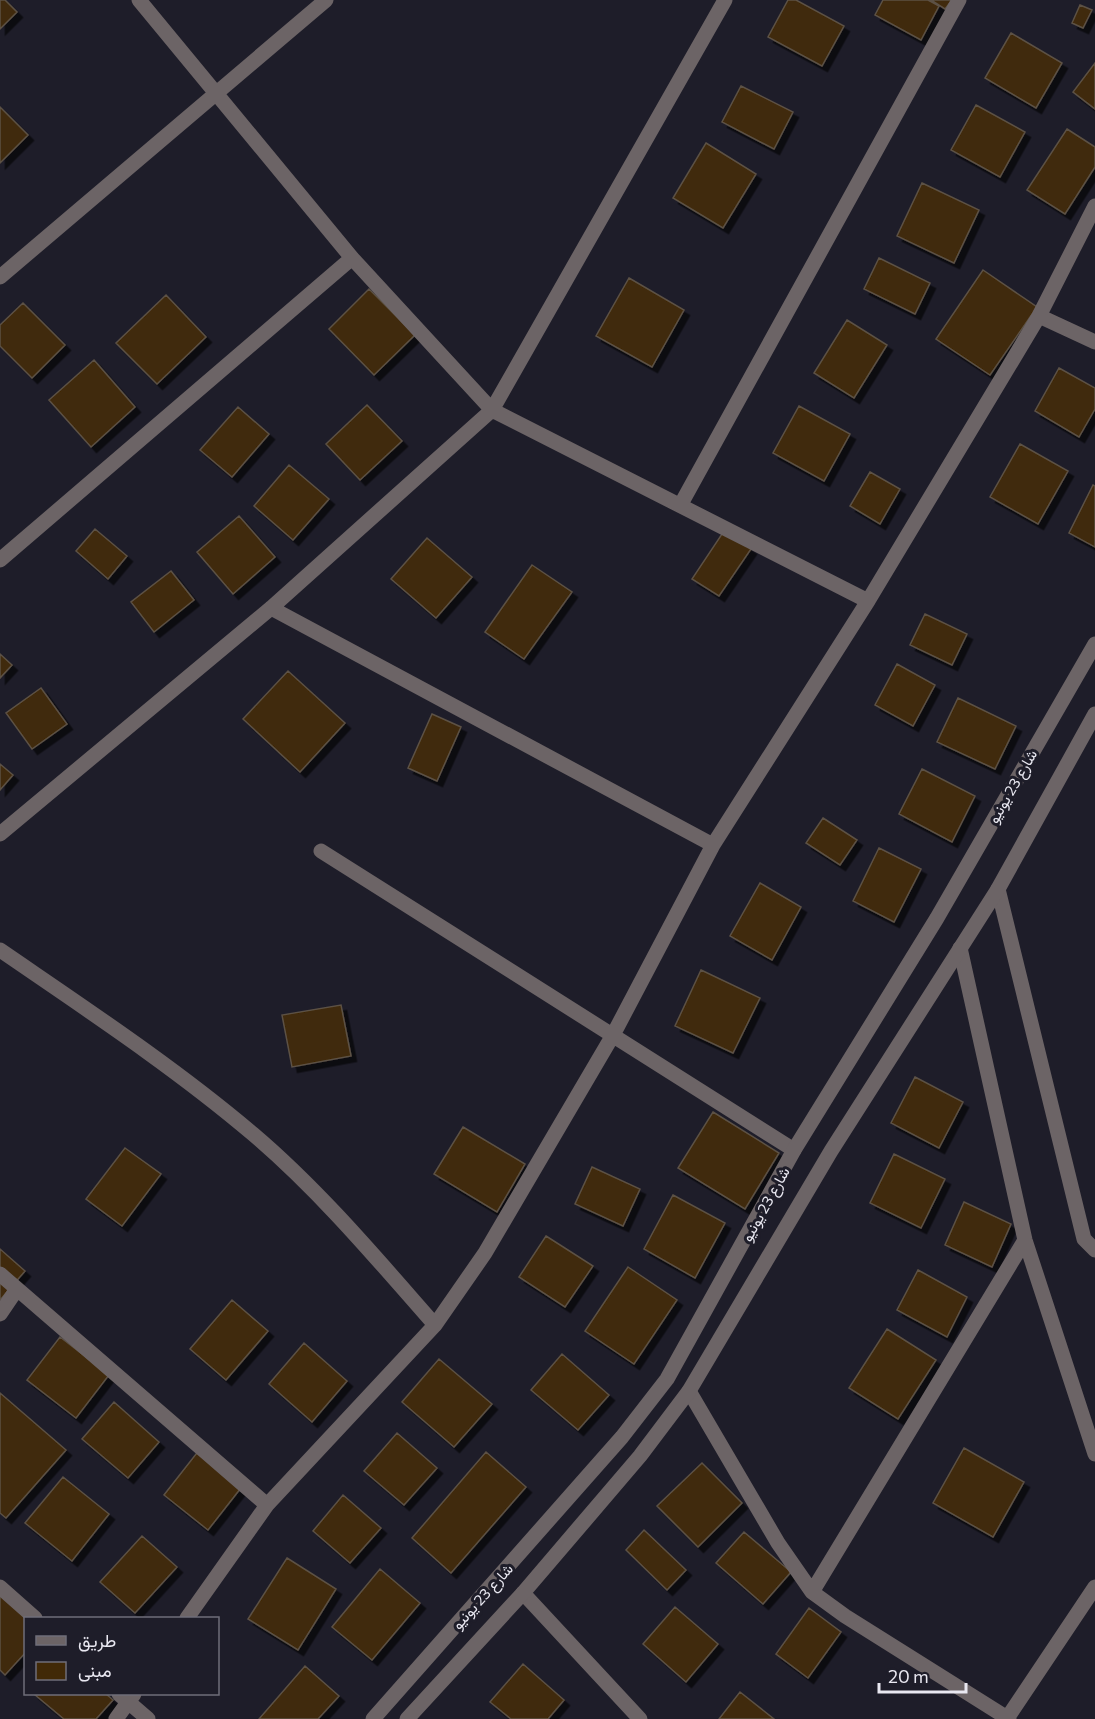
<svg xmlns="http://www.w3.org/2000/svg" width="1095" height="1719" font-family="Commissioner,Vazirmatn,sans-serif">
  <defs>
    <filter id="shadow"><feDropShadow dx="5.5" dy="5.5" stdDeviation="0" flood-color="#0009"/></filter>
  </defs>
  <rect width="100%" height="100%" fill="#1e1d29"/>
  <!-- building -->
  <path fill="#412907" stroke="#5c5145" stroke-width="1.5" filter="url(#shadow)" d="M0 0H5L17 12 0 29Z
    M788 0H796L844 26 822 66 768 37Z
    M883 0H928L939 6 921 40 875 15Z
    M931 0H952L945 9Z
    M1080 5 1092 10 1083 28 1072 23Z
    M1011 33 1062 63 1036 108 985 78Z
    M1095 63V109L1073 92Z
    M741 86 793 112 774 149 722 122Z
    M976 105 1025 132 1000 177 951 150Z
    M0 107 28 135 0 163Z
    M1067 129 1095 147V167L1065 214 1027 190Z
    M706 143 756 174 723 228 673 198Z
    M922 183 979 210 954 263 897 236Z
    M879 258 930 283 915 314 864 289Z
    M983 270 1037 307 990 375 936 339Z
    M629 278 684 310 652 367 596 336Z
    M369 289 415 335 374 375 329 329Z
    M166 295 206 337 157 384 116 343Z
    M23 303 65 345 32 378 0 346V325Z
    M847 320 887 345 854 398 814 373Z
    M94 360 135 407 91 447 49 400Z
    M1059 368 1095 388V409L1079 437 1035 411Z
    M367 405 402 441 360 480 326 444Z
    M799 406 850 434 824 481 773 453Z
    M238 407 269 434 232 477 200 450Z
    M1020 444 1068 471 1038 524 990 497Z
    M289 465 329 499 293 540 254 506Z
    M870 472 900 489 880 524 850 506Z
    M1093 485 1095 486V547L1069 533Z
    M239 516 275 557 233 594 197 552Z
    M95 529 127 556 108 579 76 551Z
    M724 531 751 549 719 596 692 579Z
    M427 538 472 577 436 618 391 579Z
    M532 565 572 592 524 659 485 632Z
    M171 571 194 600 154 632 131 602Z
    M925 614 967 634 952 665 910 645Z
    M0 654 12 665 0 678Z
    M897 664 935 685 913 726 875 705Z
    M288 671 345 723 300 772 243 719Z
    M41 688 67 724 32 749 6 713Z
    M958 698 1016 726 995 769 937 742Z
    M432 714 461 727 437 781 408 768Z
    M0 764 13 775 0 790Z
    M922 769 975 796 952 842 899 814Z
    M823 818 857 840 840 865 806 843Z
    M879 848 921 869 894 922 853 901Z
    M760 883 801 907 772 960 730 936Z
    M701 970 760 998 733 1053 675 1026Z
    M341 1005 351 1056 292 1067 282 1015Z
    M915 1077 963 1102 939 1148 891 1123Z
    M713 1112 779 1153 745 1209 678 1168Z
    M463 1127 525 1164 497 1212 434 1174Z
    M125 1148 161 1174 122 1226 86 1199Z
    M894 1154 945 1179 921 1228 870 1203Z
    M592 1167 640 1189 623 1226 575 1204Z
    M673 1195 725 1223 695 1278 644 1249Z
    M964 1202 1011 1224 992 1267 945 1245Z
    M546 1236 593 1266 565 1307 519 1277Z
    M0 1249 25 1271 0 1300Z
    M628 1267 677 1300 634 1364 585 1331Z
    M918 1270 967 1297 947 1337 897 1310Z
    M232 1300 268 1331 226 1380 190 1349Z
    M887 1329 936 1360 898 1419 849 1388Z
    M60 1337 109 1375 76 1418 27 1380Z
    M304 1343 347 1381 312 1422 269 1384Z
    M562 1354 609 1395 578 1430 531 1390Z
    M439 1359 492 1404 454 1447 402 1402Z
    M0 1393 66 1450 6 1518 0 1513Z
    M114 1402 159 1442 128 1478 82 1439Z
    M397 1433 437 1468 404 1505 364 1471Z
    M964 1448 1024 1482 993 1537 933 1503Z
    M200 1449 244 1484 208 1530 164 1495Z
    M486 1452 526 1487 451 1573 412 1538Z
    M702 1463 742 1503 698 1547 657 1506Z
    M63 1477 109 1514 72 1561 25 1523Z
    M343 1495 381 1528 350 1563 313 1531Z
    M644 1530 686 1570 667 1590 626 1550Z
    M744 1532 791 1572 763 1604 716 1563Z
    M142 1536 177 1567 135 1613 100 1582Z
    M287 1558 336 1589 298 1650 248 1619Z
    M380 1569 420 1603 372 1660 332 1627Z
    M0 1591 26 1618V1652L5 1675 0 1670Z
    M675 1607 718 1644 686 1682 643 1644Z
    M809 1608 841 1632 808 1678 776 1654Z
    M523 1664 564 1700 548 1719H511L490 1702Z
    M305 1666 339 1696 318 1719H259Z
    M740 1692 774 1719H719Z
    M34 1694H106L113 1700 96 1719H64Z"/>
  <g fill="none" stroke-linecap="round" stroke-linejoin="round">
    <!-- minor -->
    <path stroke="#6c6466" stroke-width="15" d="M139 0 352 258 492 410 868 601
      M0 277 326 0
      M1039 316 1095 342
      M681 504 959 0
      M0 560 352 258
      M271 608 713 845
      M0 834 271 608 492 410 725 0
      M321 851 794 1150
      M998 889 1084 1239 1095 1250
      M960 948 1025 1240 1095 1454
      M0 950C86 1009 174 1067 253 1134 320 1191 377 1259 435 1325
      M0 1274 267 1505
      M0 1314 17 1289
      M689 1391 778 1543 812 1592 845 1616 1009 1719
      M0 1587 35 1618
      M812 1592 1025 1240
      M523 1593 640 1719
      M187 1618 267 1505 435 1325 485 1253 613 1035 713 845 868 601 1039 316 1095 206
      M119 1694 148 1719
      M1008 1717 1095 1587
      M116 1719 134 1694"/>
    <!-- tertiary -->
    <path stroke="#6c6466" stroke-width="15" d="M373 1719 622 1437 667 1379 794 1150 937 918 1095 644
      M407 1719 523 1593 640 1456 689 1391 831 1151 998 889 1095 714"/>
  </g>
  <g text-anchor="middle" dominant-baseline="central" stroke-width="6" stroke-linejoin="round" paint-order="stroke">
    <!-- street labels -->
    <g font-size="15" fill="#e9e8f1" stroke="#1e1d29">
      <text transform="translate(1012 786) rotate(-60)">شارع 23 يونيو</text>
      <text transform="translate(765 1204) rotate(-61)">شارع 23 يونيو</text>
      <text transform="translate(482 1596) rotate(-48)">شارع 23 يونيو</text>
    </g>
  </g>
  <!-- legend -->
  <rect x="24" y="1617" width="195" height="78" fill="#1e1d29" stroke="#6f6e79" stroke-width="1.5"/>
  <rect x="36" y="1636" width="30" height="9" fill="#6c6466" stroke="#6f6e79" stroke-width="1.5"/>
  <text x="78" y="1647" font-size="18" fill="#e9e8f1">طريق</text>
  <rect x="36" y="1662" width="30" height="18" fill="#412907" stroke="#6f6e79" stroke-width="1.5"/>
  <text x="78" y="1677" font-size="18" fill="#e9e8f1">مبنى</text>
  <!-- scale -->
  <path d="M879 1683v9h87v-9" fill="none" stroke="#e9e8f1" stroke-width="3"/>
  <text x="888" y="1683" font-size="18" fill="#e9e8f1" stroke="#1e1d29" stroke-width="4.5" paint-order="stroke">20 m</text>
</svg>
